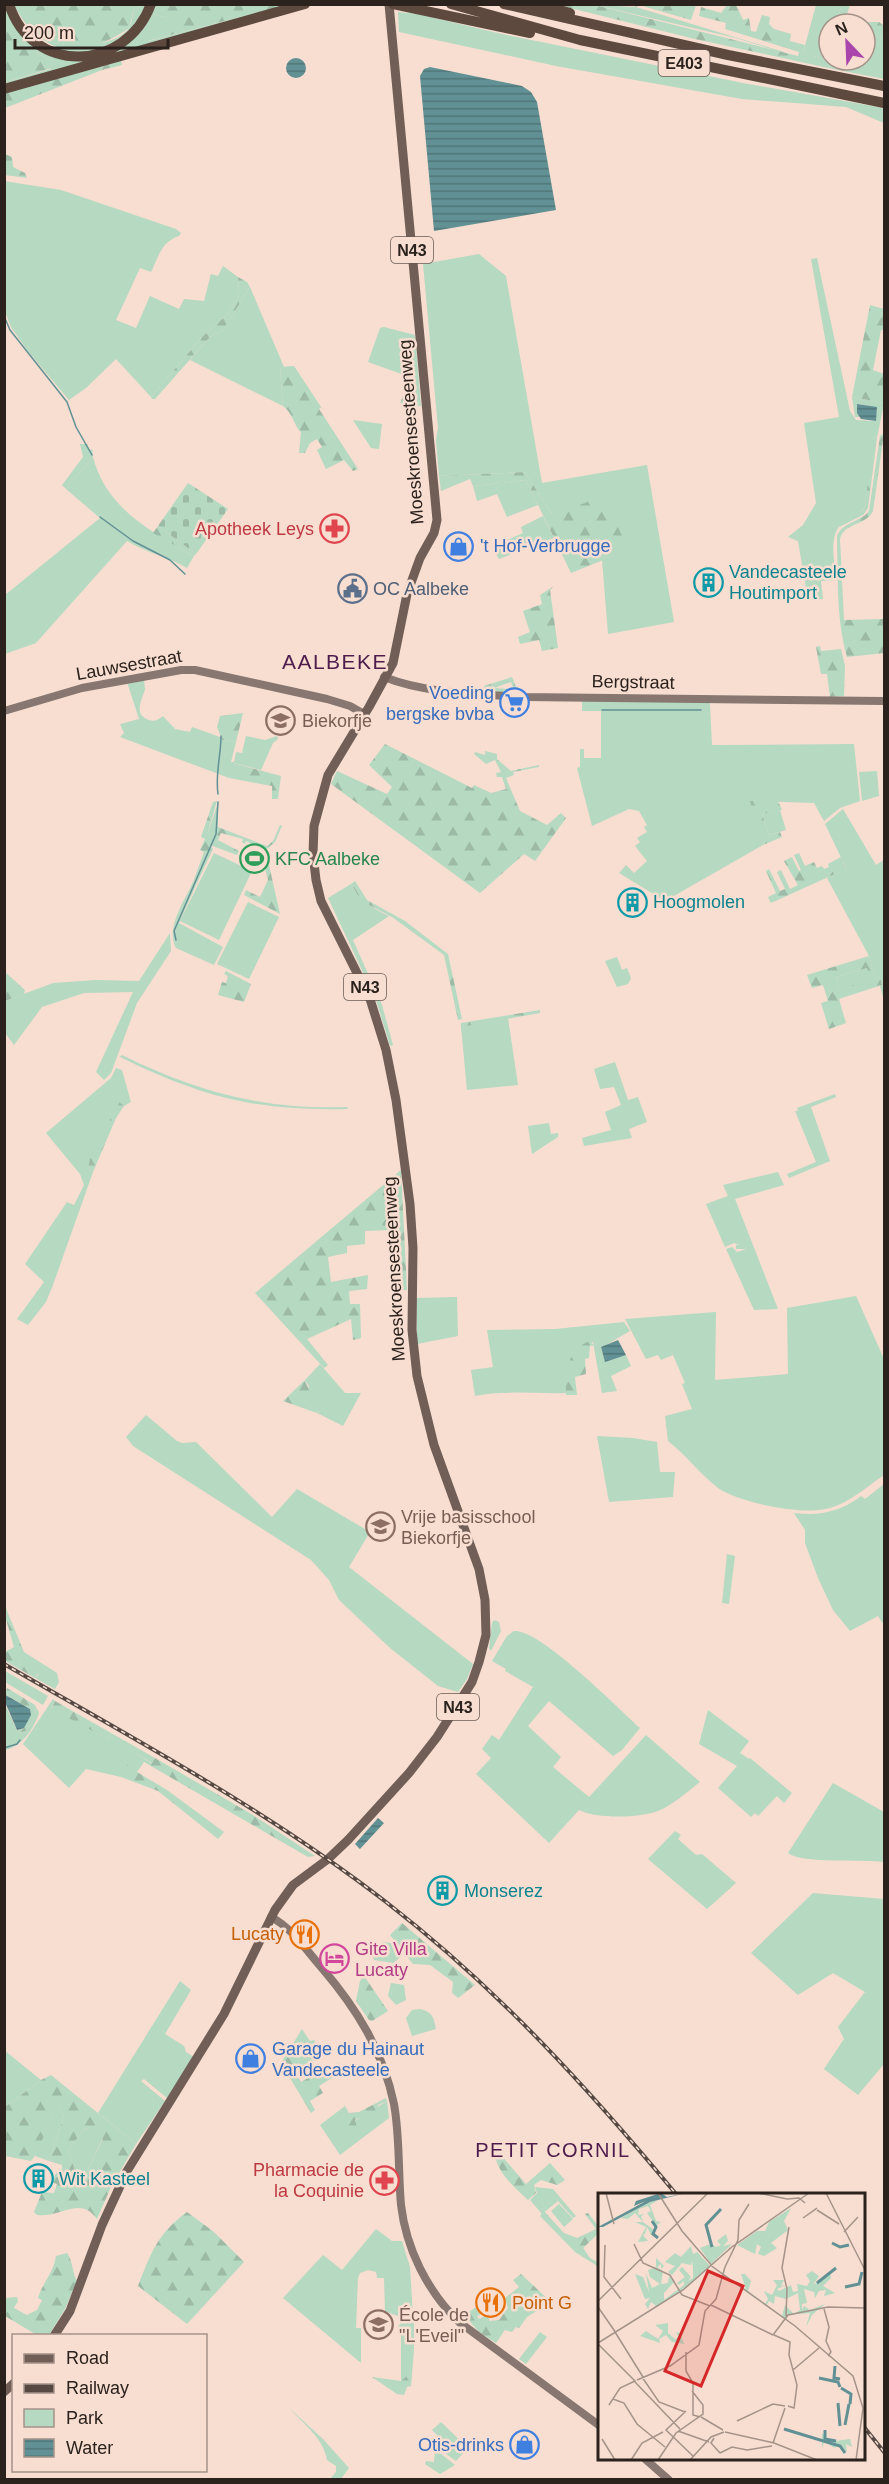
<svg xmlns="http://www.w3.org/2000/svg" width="889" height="2484" font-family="Arial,sans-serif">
  <defs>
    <pattern id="forest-firs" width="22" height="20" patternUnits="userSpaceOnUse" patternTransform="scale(1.5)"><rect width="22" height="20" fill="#b5d9c1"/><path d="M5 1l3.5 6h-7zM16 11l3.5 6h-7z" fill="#9cbaa5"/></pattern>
    <pattern id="cemetery-stones" width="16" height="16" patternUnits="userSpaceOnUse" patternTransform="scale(1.5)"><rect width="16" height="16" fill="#b5d9c1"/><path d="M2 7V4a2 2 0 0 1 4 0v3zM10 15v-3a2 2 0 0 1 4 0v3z" fill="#9cbaa5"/></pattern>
    <pattern id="water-rules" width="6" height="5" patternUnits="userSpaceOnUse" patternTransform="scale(1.5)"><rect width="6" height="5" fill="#619194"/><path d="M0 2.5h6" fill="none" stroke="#507678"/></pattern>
  </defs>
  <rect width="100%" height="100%" fill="#f7ded1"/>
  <!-- green -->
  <path fill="#b5d9c1" d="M5 5 38 47 107 54 154 5H156L154 15 166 17 170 26 160 29 148 41 287 5 5 86V82L51 69 54 61C37 54 10 39 5 20 4 15 5 9 5 5Z
    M14 5H26L79 46C94 45 119 42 129 28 132 23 133 11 135 5H146C143 11 140 19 136 25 132 30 125 33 121 37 80 68 35 47 14 5Z
    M595 5 636 7 784 52V53L736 38Z
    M816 5H842L835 24H829V60H865V32L873 33 881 39 884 38V79L828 68 830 61 803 53Z
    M398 12 418 14 502 34 743 83 884 108V123L846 107 742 99 556 66 399 32Z
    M4 181 61 190 176 229 181 233 179 236C161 242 159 256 151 272L140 268 116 320 136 328 150 296 179 309 184 299 204 301 211 274 218 276 223 266 238 277 239 295 228 314 202 337 151 397 116 359 86 388 69 400 27 350 11 327 4 309Z
    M479 254 506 276 542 483 647 465 674 622 608 634 602 560 628 549 553 516 525 472 439 476 436 440 438 428 423 264Z
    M817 258 850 411 856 420 875 421 877 408 859 404V417H855L852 397 884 403 877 438 874 437 865 507 858 514 837 525 839 527C829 539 835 565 836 580L821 581 823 599 808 600 798 541 788 537 803 525 816 503 804 423 839 417 811 259Z
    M250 287 284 367H280L283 406 190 360 210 337 223 330Z
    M384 327 415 335 421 406H419L416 383H406L407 376 368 362 380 328Z
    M353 420 382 424 379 449 371 448Z
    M93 457C106 508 151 532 194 556L187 568C168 556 146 553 127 541L36 643 5 654V595L100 518 66 489Z
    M526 480 538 505 507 517 497 494 477 501 473 486Z
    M543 516 554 538 499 559 492 547 523 533 521 527Z
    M144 679C144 681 145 688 145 689 143 699 132 714 149 720 154 722 158 720 163 716L175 729 190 732 192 727 220 737 222 740 236 742 231 762H234L236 752 242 753 246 736 265 740 277 736 278 739 273 743 261 770 234 763 229 778 120 737 124 733 120 724 139 719 127 682Z
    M582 705H710L712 745 854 744 860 801 840 808 824 821 814 803 751 801 763 845 665 901 619 873 626 865 634 873 647 861 635 846 640 842 637 838 647 832 644 827 647 825 639 811 629 809 592 826 577 768 580 767V749H584V758H601V711H582Z
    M877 771 879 796 862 801 859 772Z
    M843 809 876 865 884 860V1001L880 986 882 985 880 977 840 990 836 977 867 968 874 973 869 956 827 878 846 868 825 824Z
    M780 810 786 830 769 835 762 814Z
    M214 853 252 871 219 940 180 921Z
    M193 882 197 883 179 923 223 947 214 965 176 948C165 928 185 900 193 882Z
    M351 884C359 900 373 909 389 916L353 940 382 1005 393 1045 390 1046 376 1000 328 898Z
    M248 902 279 917 249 979 217 964Z
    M170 933 171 951 137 1003 111 1073 104 1080 96 1072 133 992 84 993 42 1007 14 1045 5 1033V1001L53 983 96 980 139 981Z
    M617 957 622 970 627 968 631 978 628 984 617 987 605 961Z
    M508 1018 518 1085 467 1090 461 1027Z
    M122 1055C197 1092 264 1110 348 1107L347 1109C255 1111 202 1097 120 1057Z
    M615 1062 628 1100 638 1097 647 1122 629 1129 632 1138 584 1146 582 1138 611 1130 605 1112 621 1105 614 1087 600 1089 594 1069Z
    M116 1068 122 1070 131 1102 124 1106 119 1103 88 1169 93 1172 53 1285 46 1302 28 1325 17 1319 44 1282 25 1264 67 1202 74 1205 84 1185 80 1174 46 1133 111 1078Z
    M835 1094 836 1097 811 1107 830 1161 789 1178 787 1174 816 1162 795 1111H798L797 1108Z
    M549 1123 551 1134 558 1133V1137L532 1154 528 1126Z
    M778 1172 784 1185 735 1199 778 1309 754 1310 726 1249 732 1247 737 1252 746 1249H736V1245H739L734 1243 725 1247 706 1204 728 1196 723 1185Z
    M856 1296 884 1359V1475C866 1487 851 1502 830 1508 806 1516 739 1503 718 1488 700 1474 686 1455 668 1441L665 1416 692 1409 682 1384 685 1383 673 1355 661 1360 658 1355 646 1359 625 1319 716 1312 715 1380 788 1374 787 1308Z
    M457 1297 458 1336 417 1344 416 1298Z
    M624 1322 630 1331 601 1348 605 1361 626 1355 631 1366 611 1376 617 1391 602 1393 593 1342C566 1353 567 1367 566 1393 535 1394 505 1390 475 1396L471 1370 493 1367 487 1330 555 1329Z
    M320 1364 345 1393H361L343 1426 317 1413 319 1411 304 1401 309 1386 305 1380Z
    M146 1415 177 1441 182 1443 196 1442 272 1517 297 1489 370 1532 349 1567 473 1664 467 1679 458 1692 438 1686 390 1648 339 1600 329 1580 311 1560 133 1446 126 1437Z
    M597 1436 633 1438 657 1442 660 1472H675L673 1497 609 1502Z
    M884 1484V1625L878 1616 850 1631 833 1610 818 1578 805 1543V1530L794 1513C820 1516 840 1512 861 1496L865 1499Z
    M727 1554 735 1556 729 1604 722 1603Z
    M494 1620 499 1622 501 1631 491 1651 489 1648 492 1623Z
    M514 1631C539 1628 619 1709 640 1728L622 1750 613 1756 549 1701 528 1726 561 1757 553 1767 589 1797 646 1735 700 1782C687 1792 673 1805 658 1811 640 1818 596 1819 579 1810L549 1843 476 1774 491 1758 482 1749 492 1735 499 1740 533 1687 505 1671 506 1669 492 1661 507 1636Z
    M24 1652 57 1673 59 1682 55 1689 35 1678 38 1675 37 1668 20 1660 19 1656Z
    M5 1671 48 1696 43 1705 5 1682Z
    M53 1699 55 1701 51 1708 108 1739 111 1733 155 1758 152 1763 136 1754 121 1777 86 1769 69 1788 23 1744Z
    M4 1702 18 1733 26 1731 36 1715 35 1705 39 1713C34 1729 21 1747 5 1750Z
    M708 1710 749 1741 740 1753 749 1759 750 1758 792 1793 784 1803 777 1796 758 1816 755 1813 751 1817 718 1788 737 1766 699 1744Z
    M833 1783 884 1812V1862C862 1859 802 1864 788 1853Z
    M675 1831 681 1835 678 1839 696 1855 702 1854 736 1883 707 1909 648 1859Z
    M813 1893 884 1899V2064L858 2095 824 2069 844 2039 838 2027 865 1992 833 1973 798 1995 751 1953Z
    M383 1942 397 1944 402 1956 393 1963 374 1960 372 1955Z
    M180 1981 191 1990 165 2034 184 2046 186 2052 194 2057 167 2098 144 2079 141 2081 165 2101 136 2144 98 2113Z
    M391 1983 404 1985 406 2000 396 2005 388 1996Z
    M420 2009C432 2012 434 2017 436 2029L412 2036 406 2018 412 2010Z
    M4 2050 41 2080 5 2107H4Z
    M387 2101 389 2118 340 2155 320 2125 345 2106 349 2113 347 2117 349 2124 339 2131Z
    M54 2110H59L64 2116 49 2161 35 2156Z
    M85 2128 103 2138 86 2173H76L68 2150Z
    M535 2187 553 2189 576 2216 573 2218 558 2201 542 2214 530 2200 537 2193Z
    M559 2204 573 2219 564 2227 551 2211Z
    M376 2229 392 2241H402L410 2267 413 2317H400L385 2311 384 2278H377L376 2272 368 2270 360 2273 358 2278 356 2328H361V2363L283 2298 323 2255 342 2270Z
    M402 2321H414V2350L411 2349 409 2375 401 2381V2333L398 2327Z
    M540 2332 547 2337 526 2364 519 2359Z
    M289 2408 323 2439 349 2468 341 2479H330L336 2472V2466L327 2460C324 2439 304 2424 289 2408Z
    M441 2422 468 2448 456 2461 433 2445V2441H439V2437L432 2430Z
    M435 2449 455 2465 440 2474 425 2464 426 2461 434 2462Z"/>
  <!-- forest -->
  <path fill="url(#forest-firs)" fill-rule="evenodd" d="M26 5H135L129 28C86 59 50 51 26 5Z
    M156 5H287L147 41 153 32 169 25 166 17 154 15Z
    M558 5H595L798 56 799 52 725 29 726 23 699 16 701 7 721 13 727 5H736L743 20 749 18 751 31 756 32 762 15 770 17 769 24 774 29 791 34 790 41 805 45 803 53 830 61 828 68 695 39Z
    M634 5H696L691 20 639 5 636 7Z
    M842 5H850L846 17 847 22H879L884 26V38L881 39 873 33 865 32V24H835Z
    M4 19C13 39 34 53 54 61L55 67 5 82Z
    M121 61 122 65 102 70 5 108V93Z
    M5 154 12 157 13 167 25 173 27 178 5 175Z
    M238 277 247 282 250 287 223 330 210 337 155 399H152L151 397 202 337 228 314 239 295Z
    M870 305 884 309V330H881L873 370 884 374V403L852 397Z
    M294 366 321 407 319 409 358 469 353 471 344 460 326 469 317 450 322 447 317 439 310 443 305 453H299L301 432C294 426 293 413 283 406L280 367Z
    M409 383H416L419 406 400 403Z
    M884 433 873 511C866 526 844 522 840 539L844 620 884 619V653L847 657C836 619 838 576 837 536 843 521 860 523 869 511L880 436Z
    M873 437 877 438 868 508 863 515 839 527 836 525C845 517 858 517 865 507Z
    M80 444H87L90 450 92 449 93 457 66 489 62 485 83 457Z
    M525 472 553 516 604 495 628 550 571 573 526 480 473 486 470 479 441 491 439 476Z
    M158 526 196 554 194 556 153 533Z
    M554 586 550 590 558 648 542 651 539 640 520 644 518 637 530 632 523 611 542 604 540 595Z
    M820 646 821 651 841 649 845 666 844 696 830 697 827 674H821L816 647Z
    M512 677 519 694 516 695 511 682 494 688 511 689 513 694 485 692 484 686Z
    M582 701H710V705H582Z
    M243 713 236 742 222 740 217 727 220 716Z
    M385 744 472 788 474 785 491 793 506 789 502 777H497L496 773 501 772 495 760 486 764 474 754 475 752 485 755V751L497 754V759L511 771 539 765V767L513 772 514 775 506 778 520 811 547 825 561 813 566 818 535 861 524 854 480 893 331 784 337 771 387 794 392 787 369 765Z
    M233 763 281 776 278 799H272V786L229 778Z
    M217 801 207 835 218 803V827L267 846 273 841 280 825 282 826 275 842 263 852 262 848 256 845 254 848 252 846V844L246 841 245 844 242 842 243 839 221 833 218 840 239 851 237 855 210 845 213 849 197 883 193 882 204 852 200 850 205 839 201 837 213 802Z
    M750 801H778L782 810 762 814 769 835 780 832 782 837 763 845Z
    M799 853 805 866 814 862 817 868 822 866 824 869 829 867 828 864 841 857 846 869 771 903 768 897 776 893 766 871 769 869 780 891 785 889 777 872 781 870 790 889 798 885 784 861 792 857 799 871 801 870 794 855Z
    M266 864 269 865 280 914 244 895 246 890 260 897 268 880 265 868Z
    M355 881 367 900 405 921 448 954 462 1019 458 1020 444 955 392 917 367 904 364 905 351 884Z
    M869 956 874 973 869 974 867 968 836 977 840 989 880 977 882 985 839 999 846 1023 829 1029 821 1003 828 1001 823 985 812 988 807 975Z
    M4 971 25 990 24 994 5 1001Z
    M226 971 251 984 244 1002 218 995 222 982 226 983 228 976 224 974Z
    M540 1010V1013L461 1027V1023Z
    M119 1102 124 1106 116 1118 93 1172 88 1169 90 1159Z
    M401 1170 407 1290H394L392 1230 365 1231V1244L347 1246V1253L328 1257 331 1282 368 1275 367 1289 349 1291 350 1304H360L361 1338 353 1340 351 1319 307 1339 328 1365 324 1368 255 1293Z
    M589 1341 594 1345 590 1346 589 1358 585 1359 586 1374 575 1377 577 1395H566C566 1374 565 1352 589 1341Z
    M305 1380 309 1390 304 1401 319 1410 317 1413 283 1401Z
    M5 1606 24 1652 19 1658 37 1668 39 1672 35 1678 5 1661V1652L14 1647 5 1616Z
    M7 1688 35 1705 36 1715 26 1731 17 1733V1730L24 1728 30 1709 5 1694Z
    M55 1701 111 1733 108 1739 51 1709Z
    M136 1754 151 1763 155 1758 253 1815 315 1856 308 1857 144 1762 137 1772 167 1790 224 1832 218 1839 158 1791 121 1777 122 1772Z
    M402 1923 475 1985 458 1998 452 1993 453 1982 430 1965 413 1964 390 1935Z
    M364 1976 388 2011 372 2021 369 2020 356 2001 360 1981Z
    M302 2029 310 2041 314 2040 321 2051 315 2055 317 2059 300 2069 302 2074 298 2077 301 2082 326 2067 328 2070 338 2063 343 2071 319 2086 323 2093 310 2101 315 2110 311 2113 281 2063Z
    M51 2075 136 2144 111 2187 97 2219C80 2195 61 2218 37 2215L34 2212 42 2192 54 2193 57 2184 52 2182 57 2171 62 2169V2165L49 2161 64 2116 59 2110H54L37 2153 31 2161 5 2156V2107L41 2080ZM85 2128 103 2139 86 2173H76L68 2150Z
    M386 2098 387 2101 378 2105V2110L355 2120 357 2128 352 2132H339L340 2127 348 2124 346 2117 349 2113 359 2112Z
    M493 2146 526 2184 550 2163 565 2180 557 2185 541 2180 534 2185 536 2193 528 2200C509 2182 496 2172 493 2146Z
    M544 2211 564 2233 577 2238 596 2229 585 2214 588 2213 599 2227V2233L583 2248 590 2258 599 2263V2267L575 2252 540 2216Z
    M187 2212 214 2232 244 2262 187 2324 138 2286C151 2253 157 2234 187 2212Z
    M67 2253C73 2261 72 2272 77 2281L65 2309 49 2335H37L5 2316V2298L17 2297 18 2301 14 2308 27 2315 37 2310 42 2300 38 2298C43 2282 54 2272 56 2256Z
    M521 2274 551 2302 527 2317 519 2328 516 2327 512 2332 505 2330 496 2343 479 2332 464 2315 478 2306 483 2313 477 2316 479 2319 485 2316 489 2318V2321L499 2320 508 2308 505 2298 519 2287 513 2280Z
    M410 2349 414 2350 411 2386 407 2387 404 2395 397 2394 372 2377 401 2381 409 2374 408 2350Z"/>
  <!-- cemetery -->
  <path fill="url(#cemetery-stones)" d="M188 483 228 509 196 554 158 526Z"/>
  <!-- water -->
  <path fill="url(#water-rules)" d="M286 68a10 10 0 1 1 20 0a10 10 0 1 1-20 0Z
    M430 67 522 86 531 92 537 102 556 210 434 231 420 76 424 69Z
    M857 404 877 407 876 421 861 419 857 413Z
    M618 1340 626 1355 605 1362 601 1347Z
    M4 1694 30 1709 31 1715 24 1728 17 1730 5 1702Z
    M378 1818 384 1823 360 1849 355 1844Z"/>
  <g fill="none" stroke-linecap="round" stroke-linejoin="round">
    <!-- stream -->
    <path stroke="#619194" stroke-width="1.5" d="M4 316 10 330 67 402 76 427 92 455
      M100 517 133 541 170 560 185 574
      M602 710H701
      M218 794C215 774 221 756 221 736
      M176 940 174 931 216 834 218 802
      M4 1748 17 1744 20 1740"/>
    <!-- secondary -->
    <path stroke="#877770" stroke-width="8" d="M384 677C427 694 478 694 524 697L884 701
      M4 711 82 688 181 670H195L327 699 350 706 364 714
      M271 1917C292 1928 306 1950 322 1968 357 2009 383 2051 394 2104 400 2137 398 2171 401 2205 406 2248 427 2291 459 2322L600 2426
      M644 2458 669 2480"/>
    <!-- primary -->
    <path stroke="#715e56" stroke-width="9" d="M54 2336 70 2311 102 2225 127 2171 224 2014 275 1910 293 1885 328 1859 348 1840 409 1773 437 1737 472 1682 479 1662 486 1635 485 1600 479 1569 434 1445 417 1376 412 1330 413 1248 410 1204 396 1100 386 1050 370 999 321 901 316 880 313 854 314 826 328 775 369 707 393 663 407 594 420 558 434 533 437 520 389 4
      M4 2392 14 2383"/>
    <!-- highway -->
    <path stroke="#5e493f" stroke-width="10" d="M9 4C32 76 126 72 151 4
      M393 4 530 33
      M451 4 580 40 884 103
      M504 4 728 55 884 86
      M539 4 570 13
      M4 89 305 4"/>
    <defs>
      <path id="rail" d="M4 1664C134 1739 267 1810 386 1902 496 1987 588 2088 676 2194
        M864 2427 884 2452"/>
    </defs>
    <!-- rail casing -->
    <use href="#rail" stroke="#564943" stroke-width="4"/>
    <!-- rail -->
    <use href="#rail" stroke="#f7ded1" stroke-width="1.5" stroke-dasharray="4.5" stroke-linecap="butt"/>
  </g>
  <!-- icons -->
  <defs>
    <symbol id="pharmacy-ring" viewBox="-11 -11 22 22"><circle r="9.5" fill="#f7ded1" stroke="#e0444e" stroke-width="1.5"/><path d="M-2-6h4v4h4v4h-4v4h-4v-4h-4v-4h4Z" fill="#e0444e"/></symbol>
    <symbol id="shop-ring" viewBox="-11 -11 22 22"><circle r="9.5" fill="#f7ded1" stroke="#3f7fe0" stroke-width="1.5"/><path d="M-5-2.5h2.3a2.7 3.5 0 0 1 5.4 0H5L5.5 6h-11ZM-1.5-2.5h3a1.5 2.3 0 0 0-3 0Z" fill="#3f7fe0"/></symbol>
    <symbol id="building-ring" viewBox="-11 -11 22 22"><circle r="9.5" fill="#f7ded1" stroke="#0f9aa8" stroke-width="1.5"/><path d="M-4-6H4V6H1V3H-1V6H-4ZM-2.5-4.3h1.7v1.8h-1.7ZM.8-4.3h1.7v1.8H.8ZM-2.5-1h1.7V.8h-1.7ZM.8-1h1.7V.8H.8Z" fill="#0f9aa8"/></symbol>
    <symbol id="civic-ring" viewBox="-11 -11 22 22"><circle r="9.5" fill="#f7ded1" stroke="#5c6f8a" stroke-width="1.5"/><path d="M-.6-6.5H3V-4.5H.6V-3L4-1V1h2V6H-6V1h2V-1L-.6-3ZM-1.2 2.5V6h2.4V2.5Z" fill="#5c6f8a"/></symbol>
    <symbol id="supermarket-ring" viewBox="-11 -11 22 22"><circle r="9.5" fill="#f7ded1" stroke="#3f7fe0" stroke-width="1.5"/><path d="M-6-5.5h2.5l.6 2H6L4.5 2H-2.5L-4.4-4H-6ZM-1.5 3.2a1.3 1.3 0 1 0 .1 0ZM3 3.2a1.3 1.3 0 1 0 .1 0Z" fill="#3f7fe0"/></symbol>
    <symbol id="school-ring" viewBox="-11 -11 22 22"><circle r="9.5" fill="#f7ded1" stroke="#8d6e63" stroke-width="1.5"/><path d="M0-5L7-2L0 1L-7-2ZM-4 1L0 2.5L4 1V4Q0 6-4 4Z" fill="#8d6e63"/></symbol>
    <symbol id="stadium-ring" viewBox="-11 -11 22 22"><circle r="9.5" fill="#f7ded1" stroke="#2e9e5b" stroke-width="1.5"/><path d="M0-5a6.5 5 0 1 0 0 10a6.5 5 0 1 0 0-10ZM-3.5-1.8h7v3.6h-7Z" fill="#2e9e5b"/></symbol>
    <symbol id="restaurant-ring" viewBox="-11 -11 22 22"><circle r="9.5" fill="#f7ded1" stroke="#e8710a" stroke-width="1.5"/><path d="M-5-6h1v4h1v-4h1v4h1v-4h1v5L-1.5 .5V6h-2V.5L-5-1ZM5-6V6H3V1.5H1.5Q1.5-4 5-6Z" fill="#e8710a"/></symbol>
    <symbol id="hotel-ring" viewBox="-11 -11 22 22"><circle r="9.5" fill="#f7ded1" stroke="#d1479c" stroke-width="1.5"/><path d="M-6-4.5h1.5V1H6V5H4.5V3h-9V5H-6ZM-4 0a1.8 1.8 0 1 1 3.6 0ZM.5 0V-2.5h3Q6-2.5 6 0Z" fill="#d1479c"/></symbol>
  </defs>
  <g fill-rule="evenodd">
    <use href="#pharmacy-ring" x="318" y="512" width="33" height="33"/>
    <use href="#shop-ring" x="442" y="530" width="33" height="33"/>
    <use href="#building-ring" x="692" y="566" width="33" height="33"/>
    <use href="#civic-ring" x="336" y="572" width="33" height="33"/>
    <use href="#supermarket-ring" x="498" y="686" width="33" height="33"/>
    <use href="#school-ring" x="264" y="704" width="33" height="33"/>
    <use href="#stadium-ring" x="238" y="842" width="33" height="33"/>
    <use href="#building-ring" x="616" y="886" width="33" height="33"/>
    <use href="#school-ring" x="364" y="1510" width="33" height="33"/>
    <use href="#building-ring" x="426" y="1874" width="33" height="33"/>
    <use href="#restaurant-ring" x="288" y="1918" width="33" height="33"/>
    <use href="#hotel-ring" x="318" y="1942" width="33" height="33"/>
    <use href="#shop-ring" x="234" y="2042" width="33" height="33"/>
    <use href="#building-ring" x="22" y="2162" width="33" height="33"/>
    <use href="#pharmacy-ring" x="368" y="2164" width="33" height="33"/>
    <use href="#restaurant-ring" x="474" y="2286" width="33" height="33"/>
    <use href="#school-ring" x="362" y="2308" width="33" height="33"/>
    <use href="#shop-ring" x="508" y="2428" width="33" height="33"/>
  </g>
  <g text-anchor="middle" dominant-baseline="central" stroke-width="5" stroke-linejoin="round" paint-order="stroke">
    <!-- shield labels -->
    <g fill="#f7ded1" stroke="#685a53" stroke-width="1.5">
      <rect x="658.5" y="50" width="51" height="26" rx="4.5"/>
      <rect x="391" y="237" width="42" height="26" rx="4.5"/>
      <rect x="344" y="974" width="42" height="26" rx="4.5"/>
      <rect x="437" y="1694" width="42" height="26" rx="4.5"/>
    </g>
    <g font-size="16" font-weight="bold" fill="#2b221d">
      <text x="684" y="63">E403</text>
      <text x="412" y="250">N43</text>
      <text x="365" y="987">N43</text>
      <text x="458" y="1707">N43</text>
    </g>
    <!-- street labels -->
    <g font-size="18" fill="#2b221d" stroke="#f7ded1">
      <text transform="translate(411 432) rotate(-94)">Moeskroensesteenweg</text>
      <text transform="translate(129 665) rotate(-10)">Lauwsestraat</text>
      <text transform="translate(633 682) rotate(1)">Bergstraat</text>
      <text transform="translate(394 1269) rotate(-93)">Moeskroensesteenweg</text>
    </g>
    <!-- health labels -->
    <g font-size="18" fill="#be3a42" stroke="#f7ded1" text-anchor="end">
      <text x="314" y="529">Apotheek Leys</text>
      <text x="364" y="2170">Pharmacie de<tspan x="364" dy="21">la Coquinie</tspan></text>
    </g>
    <!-- shop labels -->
    <g font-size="18" fill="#366cbe" stroke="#f7ded1" text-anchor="start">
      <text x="480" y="546">'t Hof-Verbrugge</text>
      <text x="494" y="693" text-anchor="end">Voeding<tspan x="494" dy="21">bergske bvba</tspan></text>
      <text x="272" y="2049">Garage du Hainaut<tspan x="272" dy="21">Vandecasteele</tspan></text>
      <text x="504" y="2445" text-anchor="end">Otis-drinks</text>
    </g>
    <!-- culture labels -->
    <g font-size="18" fill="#0d838f" stroke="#f7ded1" text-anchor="start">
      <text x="729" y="572">Vandecasteele<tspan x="729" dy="21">Houtimport</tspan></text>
      <text x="653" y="902">Hoogmolen</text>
      <text x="464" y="1891">Monserez</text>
      <text x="59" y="2179">Wit Kasteel</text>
    </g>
    <!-- service labels -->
    <g font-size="18" fill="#4e5e75" stroke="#f7ded1" text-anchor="start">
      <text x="373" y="589">OC Aalbeke</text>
    </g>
    <!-- education labels -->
    <g font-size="18" fill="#785e54" stroke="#f7ded1" text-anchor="start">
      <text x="302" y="721">Biekorfje</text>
      <text x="401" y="1517">Vrije basisschool<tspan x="401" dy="21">Biekorfje</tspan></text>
      <text x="399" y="2315">École de<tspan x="399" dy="21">"L'Eveil"</tspan></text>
    </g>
    <!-- leisure labels -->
    <g font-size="18" fill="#27864d" stroke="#f7ded1" text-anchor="start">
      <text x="275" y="859">KFC Aalbeke</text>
    </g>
    <!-- food labels -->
    <g font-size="18" fill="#c56008" stroke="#f7ded1" text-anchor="end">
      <text x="284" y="1934">Lucaty</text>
      <text x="512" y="2303" text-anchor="start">Point G</text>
    </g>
    <!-- hotel labels -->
    <g font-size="18" fill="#b23c85" stroke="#f7ded1" text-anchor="start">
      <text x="355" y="1949">Gite Villa<tspan x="355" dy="21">Lucaty</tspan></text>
    </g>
    <!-- neighbourhood labels -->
    <g font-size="20" letter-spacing="1.5" fill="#4d1c4d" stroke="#f7ded1">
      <text x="553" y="2150">PETIT CORNIL</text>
    </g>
    <!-- quarter labels -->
    <g font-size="21" letter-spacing="1.5" fill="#4d1c4d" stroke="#f7ded1">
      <text x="335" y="661">AALBEKE</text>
    </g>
  </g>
  <!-- overview -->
  <g transform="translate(598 2193)">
    <rect width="267" height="267" fill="#f7ded1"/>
    <path d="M60 7 52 12 58 28 63 29 58 33 49 20 53 18 50 13 41 16 40 22 47 21 43 23 45 29 56 37V41L53 42 49 34 47 41 45 42 50 48 40 49 48 34 37 29H45L37 20 30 26 23 25 49 10ZM128 41 130 48 125 53 134 51 113 71 102 55 112 51 119 54 123 52 119 48ZM93 53 95 61 99 59 112 73 88 94 39 127 58 113 53 109 50 116 47 111 52 105 47 106 37 81 45 84 51 99 48 80 54 95 62 91 52 84 50 77 58 74V65L66 73 63 76V71L59 74 65 78 63 91 70 90 71 83 77 88 66 100V107L86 92V88L81 92 79 90 87 84 81 77 84 74 93 84 90 88 95 85V74L94 68 93 72 84 70 74 82 70 79 77 73 67 69 77 60 83 64ZM214 78 221 83 215 92 232 80 233 85 225 93 237 100 226 103 228 97 221 98 217 105 216 99 206 96 209 110 204 111V117L206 113 212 117 227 111 214 122 208 134 212 120 188 122 189 127 141 94 148 96 143 81H147L153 88 150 98 167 111 170 106 166 98 174 102 179 92 175 87H186L183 93 188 92 179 96 181 98 193 92 195 99 200 98 199 91 209 93 212 88 208 82ZM200 100 202 117 196 121 187 112 184 123 168 113 171 108 176 111 177 103 188 106ZM70 130V140L77 146 81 144 78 139 82 140 86 151 74 149 68 142 61 146 62 150 42 143 48 138 60 146 65 138 57 132ZM224 240 231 249 252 246 254 254 248 251 249 259 239 252 237 255 226 249 224 255Z" fill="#b5d9c1" fill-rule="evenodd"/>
    <path d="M193 15 186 28 190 37 173 50 179 55 176 57 166 63 160 61 163 54 159 51 157 61 139 52 159 38H167L171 29Z" fill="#b5d9c1"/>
    <path d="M63 0 69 4 88 0 52 9 5 34H0L48 8 36 13 38 8Z" fill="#619194"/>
    <path fill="none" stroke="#619194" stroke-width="3" d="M54 28 58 34 55 41 60 45M234 50 242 54 251 52M114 54 108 32 123 16M219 90 238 75M247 94 261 91 264 79M237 173 236 185 242 186M221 185 240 189 242 194M243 195 253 201 252 211M240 210 242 233M247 232 251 211M186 236 242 253 247 260M227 237V246L238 248"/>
    <path fill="none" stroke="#a59389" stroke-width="1.5" d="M8 0 16 31M60 0 84 38 115 74 197 133 255 183 265 215 258 267M160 0 189 6 201 5 207 10M228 0 267 77M218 16 205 25 219 15M219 17 241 31M246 39 260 24M36 51 45 70 72 82 84 102 112 113M7 52 6 84 23 106M131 56 211 0M0 108 110 0M113 112 175 142M0 114 18 140M226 116 231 134 228 148 233 159 230 163M188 123 189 96 184 75 191 34M17 139 45 184M175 142 190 122 230 114 267 115M176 142 192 149 191 162 199 192 196 215 190 213M0 150 85 97 135 53M0 151 37 188 22 195 11 212M88 159V178L95 190V222L102 224M195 177 221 155M44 184 61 209 87 219M39 187 72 173 101 152 107 118 118 106 127 74 140 47 141 27 151 11M37 189 82 236M15 206 26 210 39 231 67 254M88 218 68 237 96 264M103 224 125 237M139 228 175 211 187 213M80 238 111 249M127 239 176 250 219 267M116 245 113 250 122 260M4 246 17 267M175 250 187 215M122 260 134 254 149 257 174 253M33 267 44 250 65 239M60 267 78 240 105 221V212L94 198M92 267 113 244 126 239"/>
    <path fill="#d62828" fill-opacity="0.15" stroke="#d62828" stroke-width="3" d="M110 78 145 93 103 193 67 178Z"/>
    <rect width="267" height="267" fill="none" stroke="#2b221d" stroke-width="3"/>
  </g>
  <!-- border -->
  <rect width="889" height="2484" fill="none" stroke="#2b221d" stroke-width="12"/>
  <!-- legend -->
  <rect x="12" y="2334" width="195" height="138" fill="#f7ded1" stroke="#a59389" stroke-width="1.5"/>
  <rect x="24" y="2354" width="30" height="9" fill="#715e56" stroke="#a59389" stroke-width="1.5"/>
  <text x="66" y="2364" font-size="18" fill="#2b221d">Road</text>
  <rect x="24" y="2384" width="30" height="9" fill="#564943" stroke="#a59389" stroke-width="1.5"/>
  <text x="66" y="2394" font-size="18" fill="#2b221d">Railway</text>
  <rect x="24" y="2409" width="30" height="18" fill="#b5d9c1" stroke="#a59389" stroke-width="1.5"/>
  <text x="66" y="2424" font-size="18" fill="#2b221d">Park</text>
  <rect x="24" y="2439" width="30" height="18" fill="url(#water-rules)" stroke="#a59389" stroke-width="1.5"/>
  <text x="66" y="2454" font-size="18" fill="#2b221d">Water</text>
  <!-- north arrow -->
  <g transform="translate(847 42) rotate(337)"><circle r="28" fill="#f7ded1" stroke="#a59389" stroke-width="1.5"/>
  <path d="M0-4.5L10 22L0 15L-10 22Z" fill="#a945ab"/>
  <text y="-9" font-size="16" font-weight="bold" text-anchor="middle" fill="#2b221d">N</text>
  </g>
  <!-- scale -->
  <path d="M15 39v9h153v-9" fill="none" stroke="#2b221d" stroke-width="3"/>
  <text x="24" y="39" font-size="18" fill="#2b221d" stroke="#f7ded1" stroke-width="4.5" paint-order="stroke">200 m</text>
</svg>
